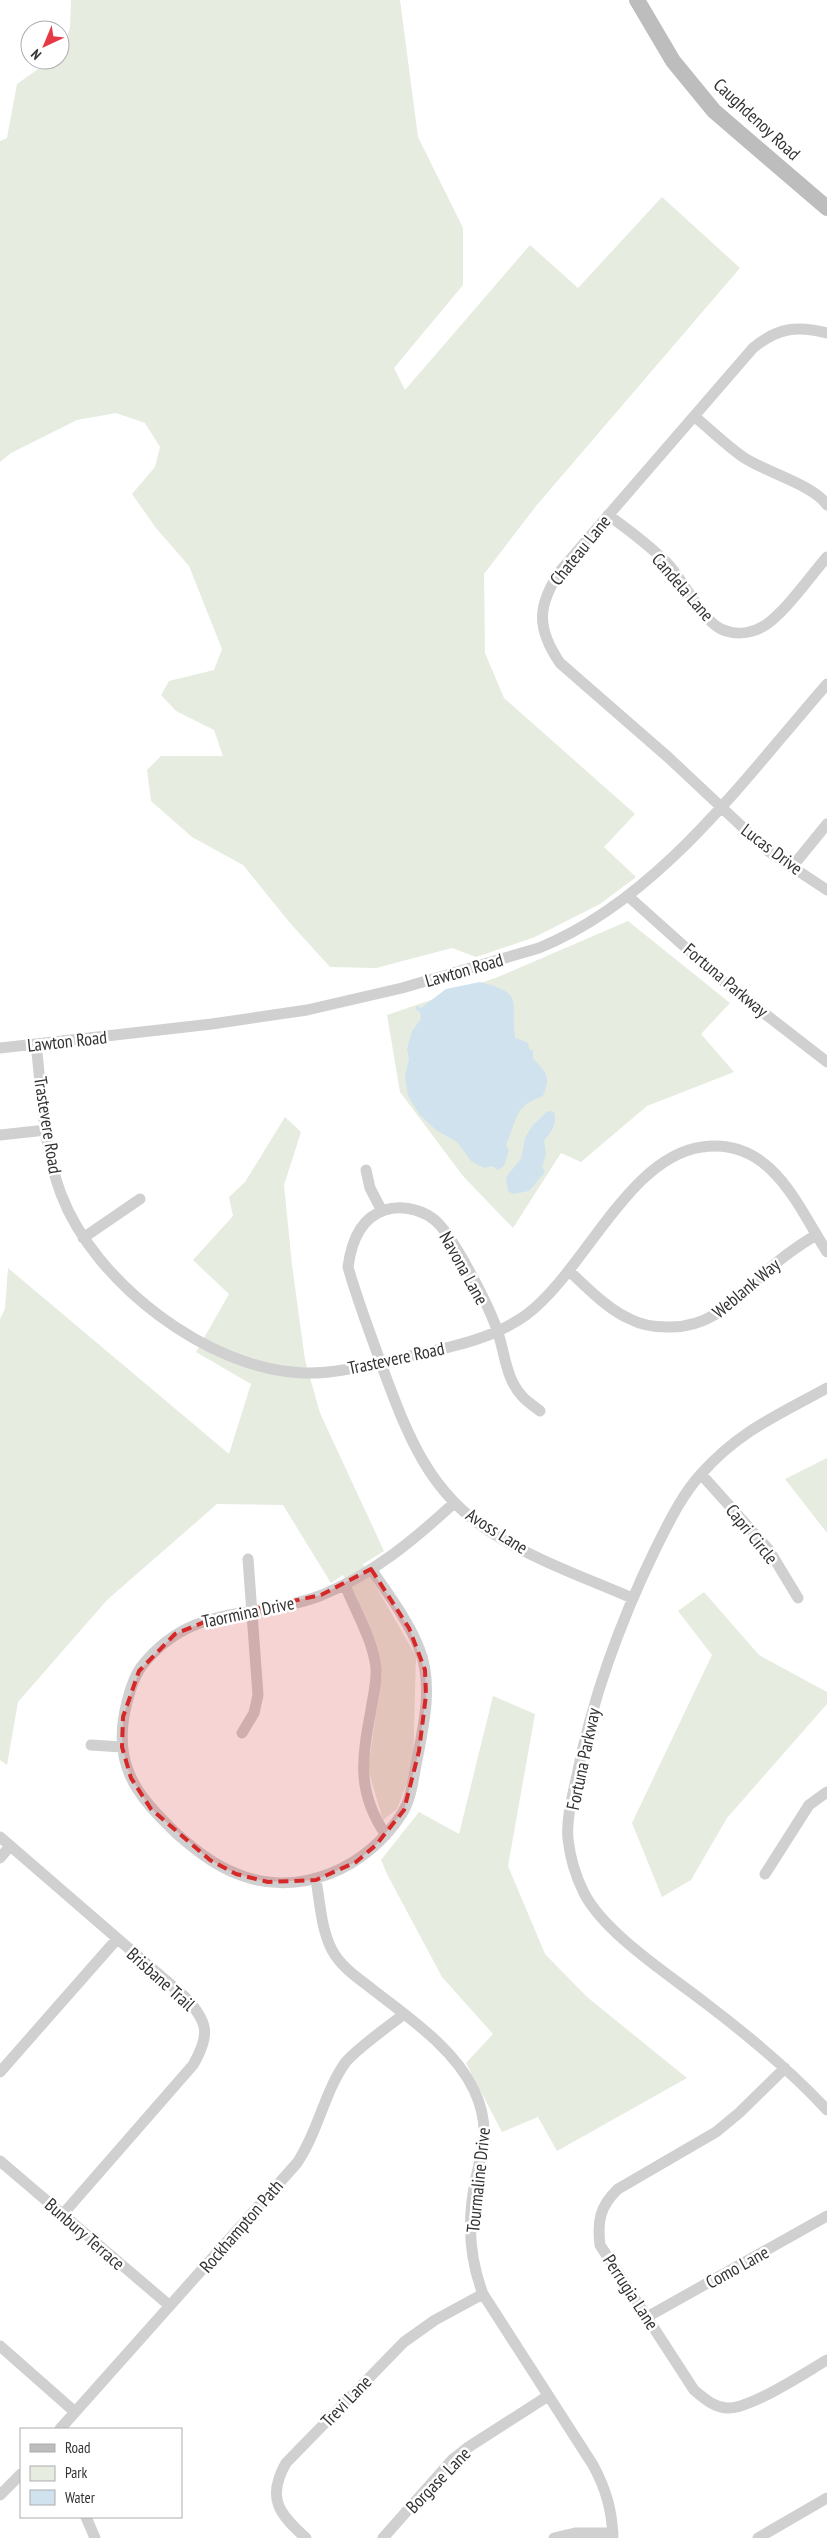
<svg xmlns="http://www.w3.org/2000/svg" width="827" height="2538" font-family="'PT Sans Narrow',sans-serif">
  <rect width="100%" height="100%" fill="#fff"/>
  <!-- green -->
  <path fill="#e6ecdf" d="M71 0H400L418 137 463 228V285L394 368 405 390 530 245 578 288 662 197 740 268 536 506 484 574 485 653 504 698 635 814 604 847 636 877 600 904 535 937 476 957 452 948 376 968 330 967 290 923 243 865 192 837 151 801 147 770 161 756H223L214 730 176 711 161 695 169 681 214 670 222 649 189 566 156 528 132 494 155 467 160 447 145 423 116 413 77 420 11 453 0 462V141L7 138 17 84 51 60H60L70 27Z
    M628 921 730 1003 701 1034 734 1072 647 1106 581 1162 561 1153 513 1228 463 1176 400 1092 387 1015 498 977Z
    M285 1117 301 1132 284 1185 292 1265 305 1360 320 1413 384 1551 363 1564 416 1656 413 1768 397 1809 383 1820 368 1769 382 1673 356 1596 343 1575 331 1583 283 1505 217 1504 107 1600 18 1702 7 1765 0 1760V1319L5 1309 8 1268 229 1454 251 1384 196 1352 229 1294 193 1260 233 1216 229 1197 245 1182Z
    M827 1458V1533L785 1479Z
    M704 1592 759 1655 827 1692V1704L727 1818 691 1880 662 1897 632 1823 712 1655 678 1611Z
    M493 1696 535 1714 508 1866 545 1954 587 1997 687 2078 557 2151 538 2117 502 2132 466 2063 493 2034 442 1977 388 1876 381 1860 419 1812 459 1834Z"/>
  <!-- water -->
  <path fill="#cfe2ee" d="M480 982C526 994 510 1001 515 1038L527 1042 530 1050H533V1058C545 1073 552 1074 543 1096 513 1106 517 1121 506 1145L509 1150 504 1166 498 1170 492 1166 484 1168 471 1161 457 1142 436 1130 420 1115 408 1096 405 1076 409 1059 407 1049 412 1031 421 1019 420 1012 415 1009 417 1006 421 1008 446 989Z
    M548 1111 554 1112C558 1122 551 1133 544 1140L546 1154 542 1167 545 1172 529 1191 513 1194 508 1191 506 1177 521 1159 525 1138 532 1126Z"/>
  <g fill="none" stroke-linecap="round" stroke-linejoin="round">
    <!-- street -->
    <path stroke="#d0d0d0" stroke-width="11" d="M827 333C797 325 777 328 753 348L561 570C537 605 536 628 560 663L669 758 768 851 827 890
      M695 417C711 430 726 445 743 457 765 472 814 485 827 505
      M608 515C629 530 650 546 668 564 684 581 701 619 721 629 734 635 749 634 762 627 782 617 811 575 827 557
      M792 867 827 824
      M628 896 724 982 827 1062
      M36 1044C42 1094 43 1147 61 1194 94 1282 208 1370 304 1373 333 1374 364 1366 393 1360 439 1349 487 1343 526 1315 585 1271 628 1157 702 1147 771 1137 797 1205 827 1252
      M0 1048 212 1024 307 1010 402 988 539 948C659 899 744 779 827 684
      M0 1135 46 1130
      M366 1170 370 1188 382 1211
      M83 1238 140 1199
      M570 1272C588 1288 607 1309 630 1319 641 1325 654 1327 667 1327 711 1329 736 1299 767 1271 782 1257 798 1246 816 1235
      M827 1388C778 1415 739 1431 701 1474 681 1496 668 1524 655 1550 620 1622 593 1696 577 1775 573 1794 566 1819 568 1839 570 1857 576 1877 584 1893 605 1934 671 1976 708 2005 750 2037 791 2071 827 2110
      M540 1411C534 1406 527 1402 522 1396 506 1379 505 1354 498 1333 491 1310 451 1230 432 1218 420 1209 399 1205 385 1210 360 1218 351 1244 348 1267 357 1299 369 1330 380 1361 406 1431 427 1493 494 1534 537 1561 586 1578 632 1598
      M701 1474 769 1550 798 1598
      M371 1569C388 1594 408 1620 419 1648 434 1684 423 1729 416 1765 413 1781 411 1798 403 1812 368 1868 299 1900 235 1873 214 1865 194 1849 177 1834 135 1794 111 1763 127 1702 130 1690 134 1677 141 1667 192 1601 254 1621 322 1595 373 1574 414 1540 454 1503
      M345 1585C355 1610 373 1640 376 1668 377 1682 373 1696 371 1710 362 1758 356 1792 386 1835
      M242 1733 254 1713 258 1695 248 1559
      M91 1745 122 1747
      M0 1837 185 1997C208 2022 211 2034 193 2065L63 2214
      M0 1858 10 1846
      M765 1874 809 1805 827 1792
      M316 1880C320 1902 321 1929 332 1950 341 1967 358 1978 372 1989 408 2017 454 2048 474 2090 495 2135 477 2157 472 2201 468 2233 472 2265 483 2294L593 2465C606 2489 612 2510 613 2538
      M785 2068 739 2113 716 2132 618 2189C600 2206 597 2221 600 2245L694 2390C704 2398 713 2407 727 2408 749 2410 806 2372 827 2360
      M0 2072 117 1939
      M0 2161 170 2306
      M647 2317 827 2216
      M0 2346 75 2412
      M60 2429 297 2163C318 2132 324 2093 345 2063 357 2048 388 2027 404 2014
      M0 2495 21 2474
      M86 2517 95 2538
      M306 2538C279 2514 266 2498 286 2463L404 2342 435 2320 483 2294
      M383 2538 453 2459 467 2448 548 2396
      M554 2538 575 2533H613
      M758 2538 827 2498"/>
    <!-- secondary -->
    <path stroke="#bdbdbd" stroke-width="16" d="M637 0 673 61 714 111 827 208"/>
  </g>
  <!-- marked area -->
  <path fill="#d62828" fill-opacity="0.2" stroke="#d62828" stroke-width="4" stroke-dasharray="10 6" stroke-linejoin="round" d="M371 1569 409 1628 425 1670 426 1695 419 1751 404 1810 376 1845 356 1862 316 1880 268 1882 236 1874 210 1860 151 1809 131 1778 122 1747 123 1717 139 1671 175 1634 214 1618 321 1595Z"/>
  <g text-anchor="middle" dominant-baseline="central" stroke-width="5" stroke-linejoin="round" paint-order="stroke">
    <!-- street labels -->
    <g font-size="18" fill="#333" stroke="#fff">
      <text transform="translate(757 119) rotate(43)">Caughdenoy Road</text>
      <text transform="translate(580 550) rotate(-51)">Chateau Lane</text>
      <text transform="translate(683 587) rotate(49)">Candela Lane</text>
      <text transform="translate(772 849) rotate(37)">Lucas Drive</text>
      <text transform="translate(464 970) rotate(-16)">Lawton Road</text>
      <text transform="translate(726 980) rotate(40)">Fortuna Parkway</text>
      <text transform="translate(67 1041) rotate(-6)">Lawton Road</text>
      <text transform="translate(48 1125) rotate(81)">Trastevere Road</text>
      <text transform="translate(464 1268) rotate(61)">Navona Lane</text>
      <text transform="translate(746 1288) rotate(-40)">Weblank Way</text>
      <text transform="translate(396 1358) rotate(-12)">Trastevere Road</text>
      <text transform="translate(497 1531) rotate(32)">Avoss Lane</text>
      <text transform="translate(752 1534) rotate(51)">Capri Circle</text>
      <text transform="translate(248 1612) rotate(-12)">Taormina Drive</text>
      <text transform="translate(583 1759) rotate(-78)">Fortuna Parkway</text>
      <text transform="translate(161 1979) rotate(42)">Brisbane Trail</text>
      <text transform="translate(478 2180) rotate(-84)">Tourmaline Drive</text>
      <text transform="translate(241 2226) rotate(-49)">Rockhampton Path</text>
      <text transform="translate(85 2234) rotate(41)">Bunbury Terrace</text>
      <text transform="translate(737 2267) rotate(-29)">Como Lane</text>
      <text transform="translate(631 2292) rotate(57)">Perrugia Lane</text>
      <text transform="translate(346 2401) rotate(-46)">Trevi Lane</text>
      <text transform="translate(438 2480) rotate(-46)">Borgase Lane</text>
    </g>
  </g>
  <!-- legend -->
  <rect x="20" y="2428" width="162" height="90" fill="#ffffff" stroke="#adadad"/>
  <rect x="30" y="2444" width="25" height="8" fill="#bdbdbd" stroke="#adadad"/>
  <text x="65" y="2453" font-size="15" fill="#333333">Road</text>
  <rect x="30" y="2466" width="25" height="15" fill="#e6ecdf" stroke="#adadad"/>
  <text x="65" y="2478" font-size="15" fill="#333333">Park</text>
  <rect x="30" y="2490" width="25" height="15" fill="#cfe2ee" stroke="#adadad"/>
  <text x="65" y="2503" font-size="15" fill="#333333">Water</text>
  <!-- north arrow -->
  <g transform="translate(45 45) rotate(224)"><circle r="24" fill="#ffffff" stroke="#adadad"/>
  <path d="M0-4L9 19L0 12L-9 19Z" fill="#e63946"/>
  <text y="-8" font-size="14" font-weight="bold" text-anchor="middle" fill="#333333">N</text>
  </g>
</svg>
